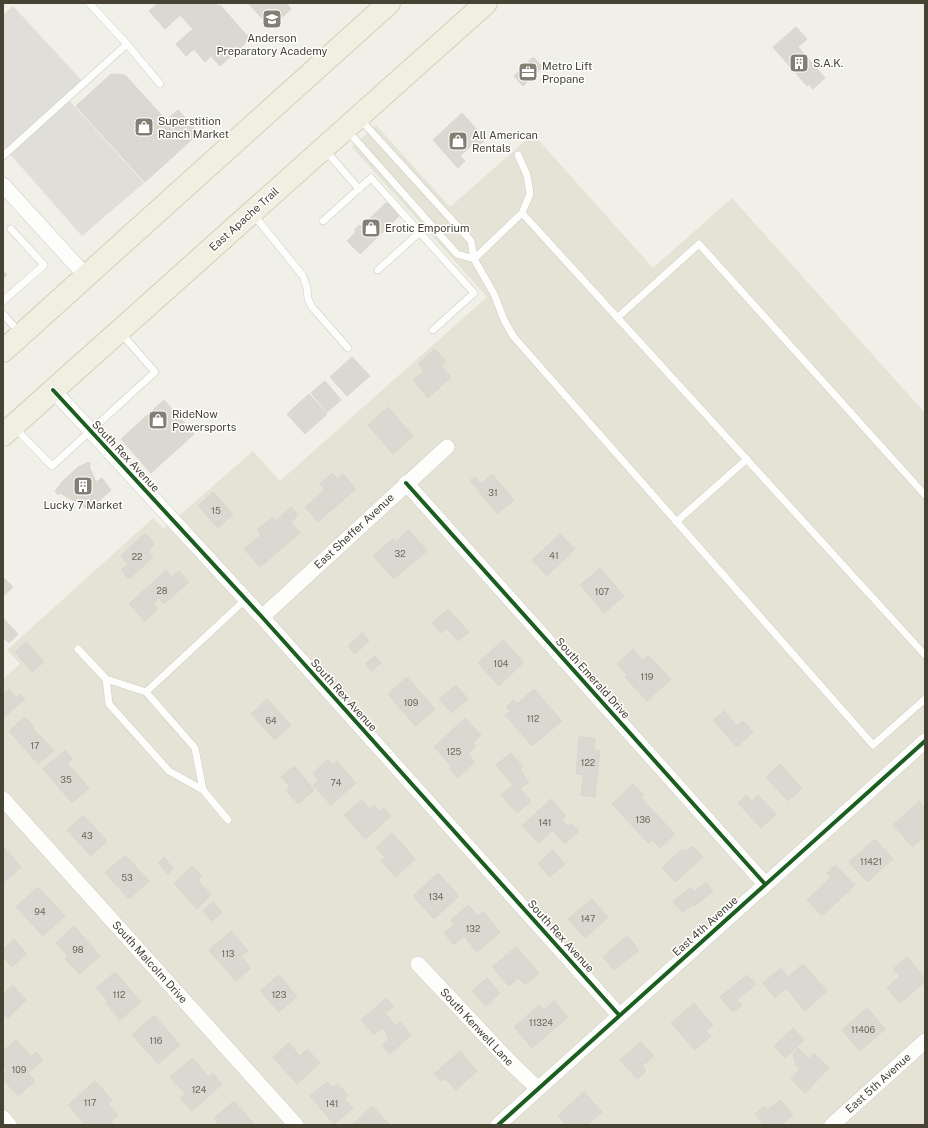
<svg xmlns="http://www.w3.org/2000/svg" width="928" height="1128" font-family="'Public Sans',sans-serif">
  <rect width="100%" height="100%" fill="#f0efe8"/>
  <!-- residential -->
  <path fill="#e5e3d5" d="M376 125 450 207 533 134 653 268 732 198 925 413V1125H3V679L20 664 7 650 153 518 164 529 253 451 280 481 487 297 352 147Z"/>
  <!-- parking -->
  <path fill="#dfded8" d="M13 6 84 83 67 98 144 183 82 236 3 146V15Z"/>
  <!-- building -->
  <path fill="#dad8d0" stroke="#d8d7ce" d="M158 3H215L218 6 220 5 250 39 220 66 211 56 205 62 194 49 186 56 176 44 193 29 180 15 165 29 149 11Z
    M248 3H286L291 9 271 28Z
    M796 27 807 39 798 47 825 78 813 89 809 84 807 86 773 47Z
    M533 57 543 67 523 86 514 76Z
    M111 74 125 75 166 120 178 110 199 133 145 182 76 106Z
    M462 113 478 131 480 130 487 138 479 145 476 141 460 156 465 161 458 168 433 140Z
    M386 203 391 204 401 214 360 254 347 241 356 232 354 230 360 225 361 227Z
    M3 270 7 275 3 279Z
    M435 349 446 361 441 366 451 377 428 398 413 380 424 371 418 364Z
    M352 357 370 376 347 396 330 377Z
    M325 381 341 400 327 412 311 393Z
    M309 394 327 414 305 434 287 414Z
    M164 400 194 434 151 473 121 439Z
    M388 407 413 436 393 454 368 425Z
    M89 462 91 464 89 466 96 482 102 478 111 490 88 511 83 506 60 493 58 495 55 491 62 482 78 467Z
    M332 473 337 479 343 474 356 489 318 522 305 507 325 490 320 484Z
    M492 474 514 500 497 514 470 480 475 477 481 484Z
    M213 492 233 514 218 528 198 506Z
    M291 507 298 515 291 522 300 533 260 567 244 549 261 535 257 530 273 517 276 521Z
    M409 530 427 551 394 579 373 556 393 539 395 542Z
    M145 533 155 544 148 551 153 557 129 579 121 570 128 564 121 556Z
    M560 534 575 549 547 576 532 560Z
    M600 568 624 596 604 613 580 585Z
    M166 570 172 577 179 571 189 582 164 604 159 598 153 603 158 609 145 621 129 604Z
    M3 577 13 587 3 596Z
    M448 609 469 632 458 641 447 628 441 633 432 623Z
    M3 618 18 634 9 643 3 637Z
    M362 633 369 641 355 654 348 646Z
    M503 640 524 662 499 686 478 663Z
    M26 642 44 662 32 672 15 652Z
    M633 649 643 660 648 655 671 679 647 701 625 677 627 675 617 664Z
    M375 656 381 663 371 671 365 664Z
    M407 677 435 709 415 726 388 694Z
    M456 685 468 699 451 713 439 699Z
    M9 689 16 698 21 694 25 699 3 718V694Z
    M534 689 562 721 532 746 505 715 510 711 506 707 513 700 517 704Z
    M267 699 291 725 275 740 251 714Z
    M724 711 737 726 743 721 753 732 737 747 713 720Z
    M25 717 33 726 32 728 54 750 38 764 9 731Z
    M465 718 481 735 473 743 476 746 468 754 475 762 458 778 450 769 452 767 434 747Z
    M579 737 595 738 594 750H600L595 797 581 795 583 775 576 774Z
    M65 750 72 759 67 763 89 788 72 803 43 769Z
    M511 753 523 767 520 770 529 782 520 789 531 801 517 813 501 795 513 785 496 765Z
    M328 759 333 765 337 761 356 783 331 805 313 785 319 780 313 773Z
    M780 764 802 789 788 801 766 777Z
    M294 766 314 790 298 804 286 790 290 787 281 777Z
    M633 784 644 795 641 798 675 834 660 848 652 840 648 843 612 804Z
    M746 795 752 801 758 795 776 814 761 828 738 803Z
    M551 799 566 816 562 820 568 826 571 823 579 831 565 844 553 830 539 843 522 826Z
    M362 800 369 809 374 805 379 812 384 808 391 816 365 839 344 815Z
    M919 801 925 808V827L923 829 925 831V836L913 847 893 825Z
    M83 815 107 841 91 856 67 830Z
    M392 833 415 859 396 877 381 861 385 857 376 848Z
    M875 839 893 859 867 882 849 862Z
    M3 846 21 867 3 883Z
    M693 846 703 857 675 882 662 867 683 849 686 852Z
    M553 850 565 864 550 877 538 863Z
    M125 855 149 881 129 899 105 873Z
    M164 857 173 869 168 874 158 863Z
    M835 865 855 885 822 916 807 900 831 877 827 873Z
    M192 866 202 877 198 880 211 895 197 909 174 883Z
    M438 873 459 896 434 919 413 896Z
    M706 882 713 891 695 906 693 904 683 913 673 902 691 887 695 891Z
    M38 887 65 916 43 936 16 907Z
    M592 899 608 917 585 938 568 919Z
    M213 902 222 913 212 921 203 911Z
    M468 905 477 916 483 912 500 932 477 952 464 936 454 945 444 933 454 925 451 920Z
    M74 926 100 956 79 974 65 958 68 956 56 943Z
    M231 931 248 951 241 956 251 968 236 981 209 950Z
    M627 936 639 950 614 970 603 957Z
    M14 939 27 954 12 967 3 956V949Z
    M516 947 539 973 525 985 518 978 509 986 492 967Z
    M907 957 925 978V982L900 1003 887 988 900 976 893 969Z
    M803 964 827 991 805 1011 786 988 775 998 763 983 781 968 788 977Z
    M115 972 141 1002 120 1020 106 1003 108 1001 96 988Z
    M279 975 297 997 279 1012 260 991Z
    M747 975 756 984 737 1000 742 1005 733 1012 720 997Z
    M487 978 500 993 486 1006 472 991Z
    M13 985 26 1000 8 1018 3 1013V994Z
    M386 998 394 1006 385 1013 395 1025 386 1032 382 1028 374 1035 361 1020Z
    M554 1001 568 1017 532 1048 514 1027 539 1005 544 1010Z
    M694 1003 713 1025 706 1031 711 1036 695 1050 671 1023Z
    M867 1008 885 1029 860 1051 842 1030Z
    M154 1015 180 1045 158 1064 132 1035Z
    M400 1022 411 1035 390 1054 382 1045 389 1039 386 1034Z
    M793 1028 804 1040 785 1058 774 1046Z
    M16 1040 31 1056 36 1052 43 1060 28 1073 35 1081 18 1096 3 1079V1075L7 1071 3 1066V1051Z
    M641 1042 654 1056 642 1066 646 1071 637 1079 620 1060Z
    M289 1043 300 1056 307 1049 320 1063 297 1084 273 1057Z
    M798 1048 810 1059 814 1053 829 1068 805 1093 791 1079 800 1069 796 1065 793 1054Z
    M460 1051 477 1071 456 1090 445 1078 441 1081 434 1074Z
    M192 1058 209 1077 213 1073 222 1084 192 1111 180 1098 185 1094 170 1077Z
    M95 1081 112 1100 108 1104 118 1115 111 1121 114 1125H85L68 1105Z
    M327 1082 333 1088 338 1084 348 1095 344 1098 353 1108 334 1124 310 1096Z
    M584 1092 602 1112 587 1125H566L558 1115Z
    M780 1100 793 1115 781 1125H764L755 1114 764 1106 767 1110Z
    M234 1101 255 1125H219L214 1118Z
    M372 1106 389 1124 352 1125Z"/>
  <g fill="none" stroke-linecap="round" stroke-linejoin="round">
    <defs>
      <path id="lane" d="M89 3 127 44
        M360 119 471 241 474 259 494 294 504 320 513 336 873 745 925 699
        M347 130 457 254 474 259
        M325 150 359 189
        M518 155 527 175 530 194 522 213
        M3 156 127 44 160 84
        M253 214 303 276 307 288 308 299 312 307 348 348
        M323 221 371 178 474 293 433 330
        M474 259 522 213 925 655
        M378 270 420 232
        M3 301 44 265 11 229
        M3 314 20 333
        M617 318 699 244 925 495
        M14 427 52 466 155 372 120 332
        M676 522 747 459
        M78 649 106 679 146 692 195 748 203 790 228 820
        M106 679 109 704 169 771 203 790
        M146 692 246 599"/>
      <path id="street" d="M3 185 86 276
        M53 390 262 617 619 1015
        M406 483 765 884
        M262 617 447 447
        M3 799 296 1125
        M418 964 512 1064 538 1089
        M3 1118 9 1125
        M498 1125 925 741
        M832 1125 925 1041"/>
      <path id="primary" d="M3 351 389 3
        M3 435 486 3"/>
    </defs>
    <!-- lane casing -->
    <use href="#lane" stroke="#cecdc5" stroke-width="8"/>
    <!-- street casing -->
    <use href="#street" stroke="#cecdc5" stroke-width="16"/>
    <!-- primary casing -->
    <use href="#primary" stroke="#d4d0b4" stroke-width="24"/>
    <!-- lane -->
    <use href="#lane" stroke="#fdfdfc" stroke-width="7"/>
    <!-- street -->
    <use href="#street" stroke="#fdfdfc" stroke-width="15"/>
    <!-- primary -->
    <use href="#primary" stroke="#f1efe2" stroke-width="22"/>
    <defs>
      <path id="cycleway" d="M53 390 262 617 619 1015
        M406 483 765 884
        M498 1125 925 741"/>
    </defs>
    <!-- cycleway casing -->
    <use href="#cycleway" stroke="#fff" stroke-width="6"/>
    <!-- cycleway -->
    <use href="#cycleway" stroke="#1b5e20" stroke-width="4"/>
  </g>
  <!-- icons -->
  <defs>
    <symbol id="school-square" viewBox="-11 -11 22 22"><rect x="-9" y="-9" width="18" height="18" rx="4" fill="#827f73" stroke="#fff"/><path d="M0-5L7-2L0 1L-7-2ZM-4 1L0 2.5L4 1V4Q0 6-4 4Z" fill="#fff"/></symbol>
    <symbol id="building-square" viewBox="-11 -11 22 22"><rect x="-9" y="-9" width="18" height="18" rx="4" fill="#827f73" stroke="#fff"/><path d="M-4-6H4V6H1V3H-1V6H-4ZM-2.5-4.3h1.7v1.8h-1.7ZM.8-4.3h1.7v1.8H.8ZM-2.5-1h1.7V.8h-1.7ZM.8-1h1.7V.8H.8Z" fill="#fff"/></symbol>
    <symbol id="office-square" viewBox="-11 -11 22 22"><rect x="-9" y="-9" width="18" height="18" rx="4" fill="#827f73" stroke="#fff"/><path d="M-6-3h4V-5.5h4V-3h4V5H-6ZM-1-4.5V-3h2v-1.5ZM-6 0V1H6V0Z" fill="#fff"/></symbol>
    <symbol id="shop-square" viewBox="-11 -11 22 22"><rect x="-9" y="-9" width="18" height="18" rx="4" fill="#827f73" stroke="#fff"/><path d="M-5-2.5h2.3a2.7 3.5 0 0 1 5.4 0H5L5.5 6h-11ZM-1.5-2.5h3a1.5 2.3 0 0 0-3 0Z" fill="#fff"/></symbol>
  </defs>
  <g fill-rule="evenodd">
    <use href="#school-square" x="261" y="8" width="22" height="22"/>
    <use href="#building-square" x="788" y="52" width="22" height="22"/>
    <use href="#office-square" x="517" y="61" width="22" height="22"/>
    <use href="#shop-square" x="133" y="116" width="22" height="22"/>
    <use href="#shop-square" x="447" y="130" width="22" height="22"/>
    <use href="#shop-square" x="360" y="217" width="22" height="22"/>
    <use href="#shop-square" x="147" y="409" width="22" height="22"/>
    <use href="#building-square" x="72" y="475" width="22" height="22"/>
  </g>
  <g text-anchor="middle" dominant-baseline="central" stroke-width="3" stroke-linejoin="round" paint-order="stroke">
    <!-- number labels -->
    <g font-size="9" fill="#6c685c">
      <text x="493" y="492">31</text>
      <text x="216" y="510">15</text>
      <text x="400" y="553">32</text>
      <text x="554" y="555">41</text>
      <text x="137" y="556">22</text>
      <text x="162" y="590">28</text>
      <text x="602" y="591">107</text>
      <text x="501" y="663">104</text>
      <text x="647" y="676">119</text>
      <text x="411" y="702">109</text>
      <text x="533" y="718">112</text>
      <text x="271" y="720">64</text>
      <text x="35" y="745">17</text>
      <text x="454" y="751">125</text>
      <text x="588" y="762">122</text>
      <text x="66" y="779">35</text>
      <text x="336" y="782">74</text>
      <text x="643" y="819">136</text>
      <text x="545" y="822">141</text>
      <text x="87" y="835">43</text>
      <text x="871" y="861">11421</text>
      <text x="127" y="877">53</text>
      <text x="436" y="896">134</text>
      <text x="40" y="911">94</text>
      <text x="588" y="918">147</text>
      <text x="473" y="928">132</text>
      <text x="78" y="949">98</text>
      <text x="228" y="953">113</text>
      <text x="119" y="994">112</text>
      <text x="279" y="994">123</text>
      <text x="541" y="1022">11324</text>
      <text x="863" y="1029">11406</text>
      <text x="156" y="1040">116</text>
      <text x="19" y="1069">109</text>
      <text x="199" y="1089">124</text>
      <text x="90" y="1102">117</text>
      <text x="332" y="1103">141</text>
    </g>
    <!-- poi labels -->
    <g font-size="11" fill="#464234" stroke="#fff" text-anchor="start">
      <text x="272" y="38" text-anchor="middle">Anderson<tspan x="272" dy="13">Preparatory Academy</tspan></text>
      <text x="813" y="63">S.A.K.</text>
      <text x="542" y="66">Metro Lift<tspan x="542" dy="13">Propane</tspan></text>
      <text x="158" y="121">Superstition<tspan x="158" dy="13">Ranch Market</tspan></text>
      <text x="472" y="135">All American<tspan x="472" dy="13">Rentals</tspan></text>
      <text x="385" y="228">Erotic Emporium</text>
      <text x="172" y="414">RideNow<tspan x="172" dy="13">Powersports</tspan></text>
      <text x="83" y="505" text-anchor="middle">Lucky 7 Market</text>
    </g>
    <!-- street labels -->
    <g font-size="11" fill="#464234" stroke="#fff">
      <text transform="translate(244 219) rotate(-42)">East Apache Trail</text>
      <text transform="translate(126 456) rotate(47)">South Rex Avenue</text>
      <text transform="translate(354 531) rotate(-43)">East Sheffer Avenue</text>
      <text transform="translate(593 678) rotate(48)">South Emerald Drive</text>
      <text transform="translate(344 695) rotate(48)">South Rex Avenue</text>
      <text transform="translate(705 926) rotate(-42)">East 4th Avenue</text>
      <text transform="translate(561 936) rotate(48)">South Rex Avenue</text>
      <text transform="translate(150 962) rotate(48)">South Malcolm Drive</text>
      <text transform="translate(477 1027) rotate(47)">South Kenwell Lane</text>
      <text transform="translate(878 1083) rotate(-42)">East 5th Avenue</text>
    </g>
  </g>
  <!-- border -->
  <rect width="928" height="1128" fill="none" stroke="#464234" stroke-width="8"/>
</svg>
